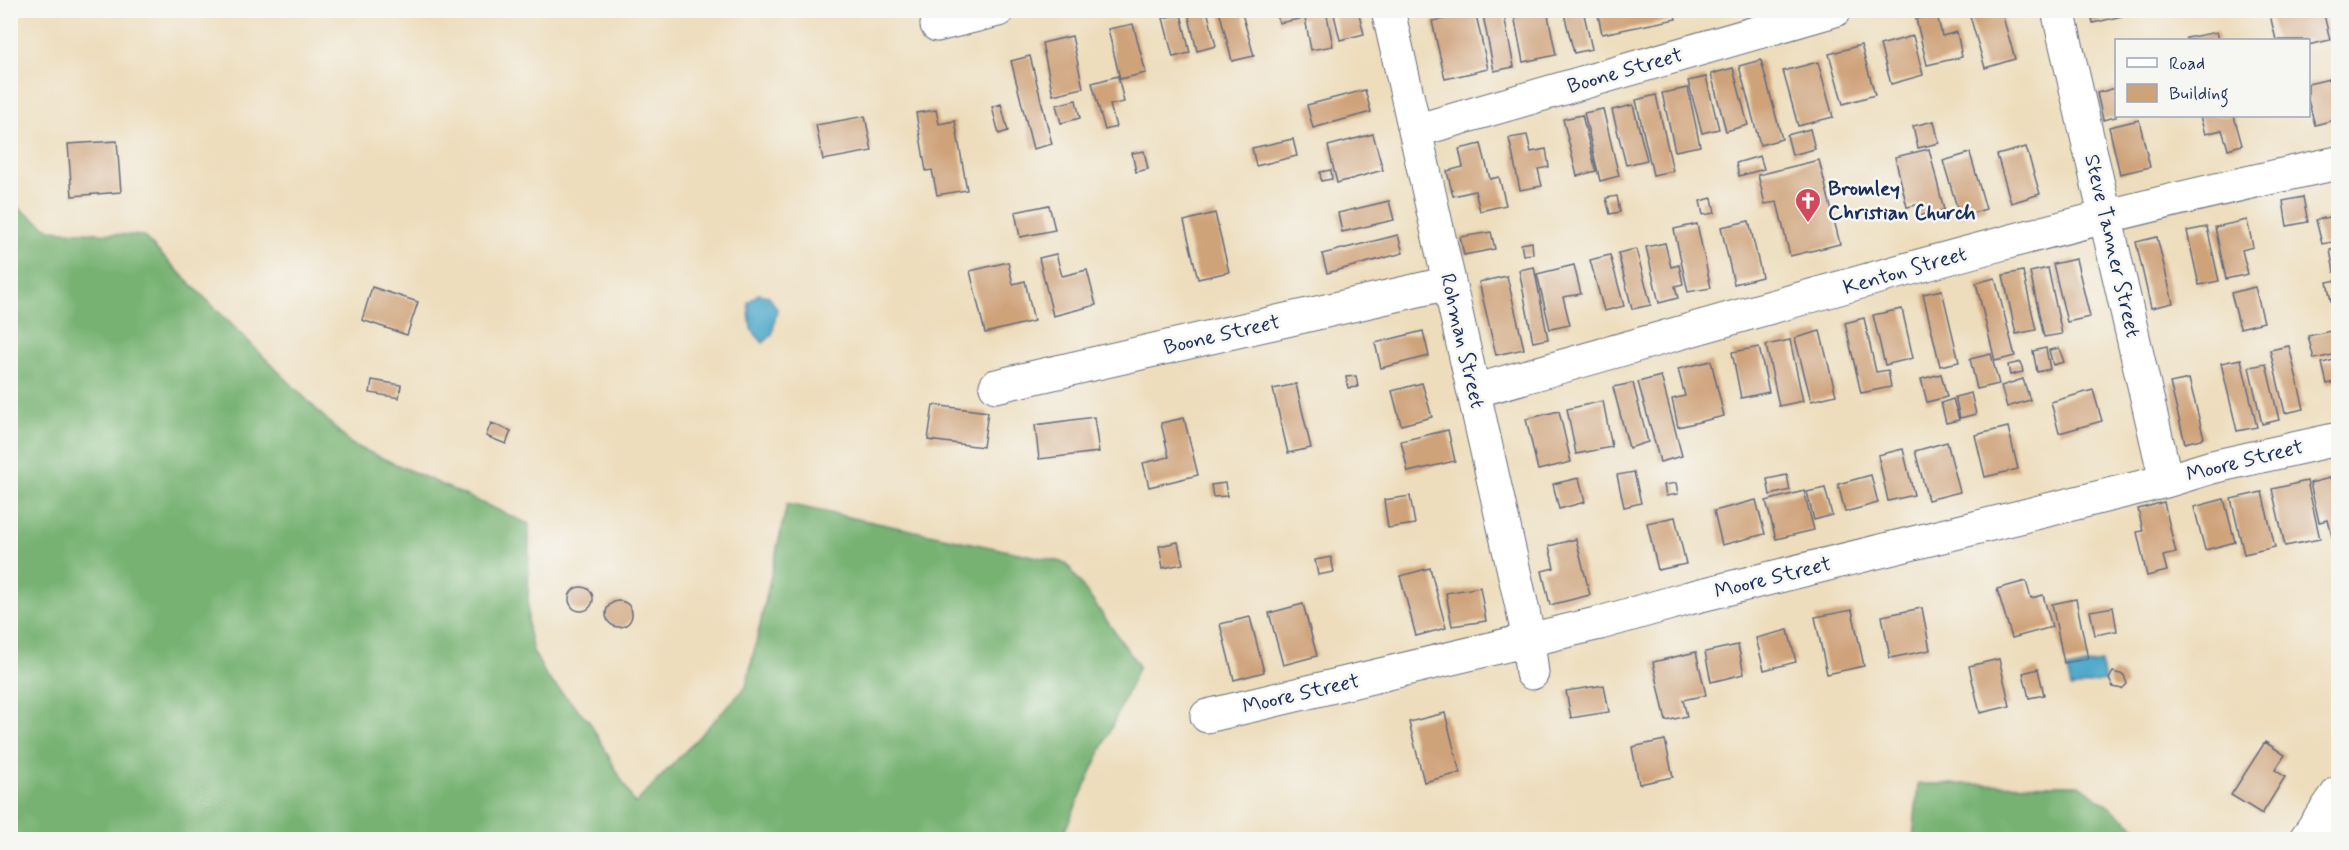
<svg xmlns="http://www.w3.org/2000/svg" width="2349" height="850" font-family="Mynerve,sans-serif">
  <rect width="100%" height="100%" fill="#f6f6f2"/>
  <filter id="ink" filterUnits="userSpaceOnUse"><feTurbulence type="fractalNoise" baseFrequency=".0167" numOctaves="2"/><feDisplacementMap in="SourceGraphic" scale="12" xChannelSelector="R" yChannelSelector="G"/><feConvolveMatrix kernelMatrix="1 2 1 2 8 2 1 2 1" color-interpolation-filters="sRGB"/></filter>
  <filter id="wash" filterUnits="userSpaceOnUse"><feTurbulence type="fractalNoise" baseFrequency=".008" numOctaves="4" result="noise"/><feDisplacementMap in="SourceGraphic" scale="24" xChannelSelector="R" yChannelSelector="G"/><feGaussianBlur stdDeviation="1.35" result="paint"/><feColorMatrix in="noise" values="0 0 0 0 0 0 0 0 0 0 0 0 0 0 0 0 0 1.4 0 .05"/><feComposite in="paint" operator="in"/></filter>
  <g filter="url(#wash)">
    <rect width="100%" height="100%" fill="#edddbc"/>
    <!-- forest -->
    <path fill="#77b272" stroke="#497068" stroke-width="1.5" d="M11 203 51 230 143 236 351 444 529 524 528 629 533 651 547 677 589 721 635 804 746 687 787 504 1066 563 1139 666 1061 839H11Z
      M1918 784 2080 785 2152 839H1913Z"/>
    <!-- water -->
    <path fill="#4ba7c9" stroke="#336b94" stroke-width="1.5" d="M758 294 769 296 777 309 772 335 763 343 751 329 748 303Z
      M2101 662 2105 681 2071 688 2067 669Z"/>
    <g id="blocks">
      <!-- building -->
      <path fill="#cfa37a" d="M1200 10H1207L1216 46 1197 51 1188 13Z
        M1219 10H1241L1254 56 1232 61Z
        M1276 10H1326L1333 46 1311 50 1305 18 1279 23Z
        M1333 10H1358L1364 34 1340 40Z
        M1412 10H1432V12L1412 15Z
        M1442 10H1458L1459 14 1475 10 1488 69 1445 79 1432 21 1444 19Z
        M1482 10H1503L1514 67 1494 71Z
        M1513 10H1547L1556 55 1523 62Z
        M1563 10H1583L1592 49 1574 53Z
        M1597 10H1674L1676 19 1602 34Z
        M1990 10H2001L2015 59 1985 68 1970 16Z
        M2090 10H2120L2122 16 2093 23Z
        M2289 10H2323L2330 40 2308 45V40H2276L2270 15Z
        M1181 14 1190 53 1173 57 1163 18Z
        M1937 14 1942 36 1957 32 1962 57 1927 65 1916 19Z
        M1133 24 1146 73 1120 79 1108 29Z
        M2217 32 2219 40H2187L2186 38Z
        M1072 36 1083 88 1053 95 1042 43Z
        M1913 36 1923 75 1891 84 1880 45Z
        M1861 45 1875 95 1843 104 1829 54Z
        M1030 56 1052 144 1033 149 1011 61Z
        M1761 60 1782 139 1760 145 1739 66Z
        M1818 62 1833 117 1798 126 1783 71Z
        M1733 68 1748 125 1726 131 1711 74Z
        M1118 76 1124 102 1110 105 1116 127 1105 130 1092 83Z
        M1706 77 1719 129 1702 133 1688 81Z
        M2338 77V119L2315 125 2308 100V84Z
        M1688 88 1700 146 1675 151 1662 93Z
        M2116 88V117L2103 120 2097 93Z
        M1365 90 1371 112 1313 128 1307 105Z
        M1656 95 1673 171 1653 175 1636 100Z
        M1076 100 1080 118 1061 123 1056 105Z
        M1001 104 1008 131 999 134 992 107Z
        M1633 105 1647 160 1626 165 1612 110Z
        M1603 109 1619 176 1600 181 1584 113Z
        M936 110 939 124 955 121 967 190 937 195 932 170 926 171 916 113Z
        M1582 115 1596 171 1577 176 1563 119Z
        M865 116 872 151 823 160 816 125Z
        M2200 116H2234L2242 145 2228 149 2222 130 2205 134Z
        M2139 120 2150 167 2120 174 2109 127Z
        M1934 121 1939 143 1918 148 1913 126Z
        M1810 129 1815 149 1792 155 1787 135Z
        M1373 134 1383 170 1337 183 1328 146Z
        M1527 135 1531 152 1546 149 1549 167 1538 169 1542 186 1520 190 1509 138Z
        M1293 139 1297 156 1256 166 1252 148Z
        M117 141 121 192 72 196 68 144Z
        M1481 144 1490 179 1499 177 1506 205 1480 211 1475 191 1453 196 1447 171 1463 167 1459 149Z
        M2026 147 2040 194 2011 203 1997 155Z
        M1929 149 1944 210 1919 216 1917 205 1907 207 1895 157Z
        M1144 151 1148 169 1136 172 1132 153Z
        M1970 153 1986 209 1960 217 1943 161Z
        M1760 156 1764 169 1739 176 1736 163Z
        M1819 160 1840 244 1790 256 1777 202 1765 204 1758 175Z
        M1331 170 1332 179 1321 181 1320 172Z
        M1617 196 1620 212 1610 214 1606 198Z
        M2303 197 2308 222 2287 226 2283 201Z
        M1712 198 1715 213 1703 215 1700 201Z
        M1389 201 1394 220 1342 232 1338 213Z
        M1049 205 1055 230 1020 237 1015 212Z
        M1215 213 1229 272 1198 279 1184 221Z
        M2338 215V241L2322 244 2316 220Z
        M2247 220 2253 247 2242 250 2248 274 2226 279 2215 227Z
        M1749 221 1762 277 1734 284 1721 227Z
        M1697 224 1711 288 1688 292 1674 229Z
        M2207 227 2219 281 2199 285 2187 231Z
        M1491 232 1495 249 1464 255 1460 237Z
        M1398 235 1403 253 1327 273 1322 254Z
        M2157 237 2173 303 2151 308 2136 242Z
        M1532 242 1533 254 1523 255 1521 244Z
        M1665 243 1671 267 1679 265 1683 284 1675 286 1678 298 1659 303 1646 247Z
        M2338 248V271L2334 272 2330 250Z
        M1636 249 1651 305 1632 309 1618 253Z
        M1056 254 1062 276 1087 270 1096 305 1053 316 1039 258Z
        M1610 255 1624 306 1604 311 1590 260Z
        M2076 259 2090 317 2067 322 2053 264Z
        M1008 262 1013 284 1025 281 1034 321 985 333 970 271Z
        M1574 265 1581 294 1563 297 1570 325 1550 329 1537 274Z
        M1534 267 1548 339 1533 342 1519 270Z
        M2048 268 2062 334 2044 337 2030 272Z
        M2023 271 2036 330 2016 334 2003 275Z
        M1507 276 1524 349 1496 355 1479 282Z
        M1995 278 2015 356 1995 361 1976 283Z
        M2338 280V299L2331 301 2327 282Z
        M372 287 418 302 407 335 362 320Z
        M2255 287 2264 322 2240 328 2231 293Z
        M1942 290 1959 362 1940 366 1923 294Z
        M1902 309 1913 358 1885 365 1873 315Z
        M1864 318 1876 372 1888 370 1891 387 1861 393 1845 323Z
        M1423 331 1429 356 1381 368 1375 343Z
        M1820 331 1836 395 1811 401 1795 338Z
        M2331 331 2337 354 2314 359 2308 336Z
        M1790 340 1803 401 1779 406 1766 345Z
        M2289 346 2304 409 2285 413 2270 350Z
        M1759 347 1769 392 1741 398 1732 352Z
        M2046 348 2050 369 2037 372 2033 351Z
        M2059 348 2064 362 2053 365 2049 350Z
        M1991 354 1999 384 1977 389 1970 359Z
        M2241 359 2257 427 2237 431 2221 363Z
        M2338 359V381L2327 384 2322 363Z
        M1711 361 1724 416 1678 427 1672 399 1685 396 1678 369Z
        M2021 362 2023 372 2010 375 2008 365Z
        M2266 364 2279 420 2262 424 2249 367Z
        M1941 374 1947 397 1927 402 1921 379Z
        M1356 376 1358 387 1348 388 1346 377Z
        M1661 376 1682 456 1660 462 1638 382Z
        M2023 379 2030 400 2007 407 2001 386Z
        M2189 379 2204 438 2185 443 2170 383Z
        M372 380 401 385 399 398 370 393Z
        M1422 383 1432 417 1401 425 1392 391Z
        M1633 383 1648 442 1629 448 1613 387Z
        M1296 384 1311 448 1288 453 1273 389Z
        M2093 390 2102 421 2059 433 2051 402Z
        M1971 393 1976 414 1960 418 1955 397Z
        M1953 399 1959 420 1946 423 1941 403Z
        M1603 401 1612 447 1576 454 1567 409Z
        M933 405 988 412 983 447 928 440Z
        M1559 411 1571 462 1538 470 1526 419Z
        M1094 417 1099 452 1039 459 1035 425Z
        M1184 418 1198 475 1149 487 1143 463 1169 457 1161 423Z
        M491 423 511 431 506 444 486 436Z
        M2008 427 2018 469 1985 477 1975 435Z
        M1448 430 1455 461 1408 472 1401 441Z
        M1947 442 1960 492 1928 500 1915 451Z
        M1903 449 1914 495 1888 501 1878 455Z
        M1634 472 1641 503 1624 507 1617 475Z
        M1787 475 1790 490 1770 495 1767 479Z
        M1871 475 1878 503 1845 512 1838 484Z
        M2338 476V538L2333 540 2328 520 2319 522 2310 483Z
        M1579 478 1585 502 1559 509 1553 484Z
        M2307 481 2320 539 2285 546 2272 489Z
        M1225 483 1227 496 1213 497 1211 485Z
        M1676 483 1678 494 1666 496 1664 485Z
        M1825 488 1832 515 1814 520 1807 492Z
        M1804 491 1814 530 1776 539 1766 501Z
        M2262 492 2275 547 2244 554 2231 499Z
        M1410 496 1415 524 1388 528 1384 500Z
        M2224 499 2235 542 2205 550 2194 507Z
        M1756 500 1765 534 1722 545 1714 511Z
        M2164 502 2176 553 2163 556 2167 571 2147 576 2137 532 2143 531 2138 509Z
        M1675 517 1686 564 1658 570 1647 523Z
        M1576 539 1590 595 1550 605 1542 571 1554 568 1549 546Z
        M1178 542 1183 564 1163 568 1159 546Z
        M1331 557 1334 572 1318 575 1315 560Z
        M1430 568 1446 628 1416 636 1400 576Z
        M2026 581 2031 598 2043 595 2052 627 2012 638 1997 589Z
        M1480 587 1486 621 1452 626 1446 593Z
        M569 599a12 12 0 1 1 24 0a12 12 0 1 1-24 0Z
        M2076 599 2088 659 2064 663 2052 604Z
        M606 614a13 13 0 1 1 26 0a13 13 0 1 1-26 0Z
        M1303 604 1317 656 1283 665 1269 613Z
        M2113 607 2117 631 2095 635 2090 611Z
        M1922 608 1930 650 1890 658 1882 616Z
        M1852 610 1864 666 1827 674 1815 617Z
        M1250 617 1264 672 1234 680 1220 624Z
        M1788 630 1796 662 1764 670 1756 638Z
        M1738 645 1744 674 1711 682 1705 652Z
        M1696 652 1706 695 1683 700 1687 716 1666 721 1653 662Z
        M1999 659 2010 706 1980 713 1969 666Z
        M2038 669 2044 695 2029 698 2023 673Z
        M2113 672 2124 675 2127 684 2122 689 2113 687 2109 679Z
        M1604 685 1609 712 1571 718 1566 691Z
        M1445 713 1460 773 1424 782 1409 722Z
        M1665 740 1673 777 1639 784 1632 747Z
        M2265 742 2285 755 2275 770 2285 777 2262 814 2231 795Z"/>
    </g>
  </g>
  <g filter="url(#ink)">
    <use href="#blocks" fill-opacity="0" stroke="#646c7f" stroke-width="1.5"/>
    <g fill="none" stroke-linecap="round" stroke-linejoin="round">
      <defs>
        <path id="minor" d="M1388 10 1526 625 1532 673
          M2058 10 2166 481
          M937 25 998 10
          M1415 131 1835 10
          M996 386 1449 283
          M1474 391C1761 311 2047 224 2338 163
          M1207 716 1600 623 1689 598 2166 481 2212 467 2338 439
          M2305 840 2338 793"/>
      </defs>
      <!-- minor casing -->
      <use href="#minor" stroke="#646c7f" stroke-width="35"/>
      <!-- minor -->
      <use href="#minor" stroke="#fff" stroke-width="33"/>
    </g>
  </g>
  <!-- icons -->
  <defs>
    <symbol id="church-pin" viewBox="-11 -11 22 30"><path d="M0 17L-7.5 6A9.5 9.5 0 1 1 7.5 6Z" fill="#d1495b" stroke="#f6f6f2"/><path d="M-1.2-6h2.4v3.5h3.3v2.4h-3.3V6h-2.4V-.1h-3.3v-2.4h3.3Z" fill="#fff"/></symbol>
  </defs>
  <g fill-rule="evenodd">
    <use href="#church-pin" x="1793" y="186" width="30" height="40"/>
  </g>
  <g text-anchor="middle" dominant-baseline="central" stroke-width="5" stroke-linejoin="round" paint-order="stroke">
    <!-- street labels -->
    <g font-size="21" fill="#1b2f5e" stroke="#f6f6f2">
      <text transform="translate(1625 71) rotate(-16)">Boone Street</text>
      <text transform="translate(2112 246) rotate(77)">Steve Tanner Street</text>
      <text transform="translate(1905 271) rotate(-16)">Kenton Street</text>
      <text transform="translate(1222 335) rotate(-13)">Boone Street</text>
      <text transform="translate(1462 341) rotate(77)">Rohman Street</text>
      <text transform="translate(2245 461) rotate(-14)">Moore Street</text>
      <text transform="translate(1773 578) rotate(-14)">Moore Street</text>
      <text transform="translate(1301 694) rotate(-13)">Moore Street</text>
    </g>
    <!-- poi labels -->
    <g font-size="21" font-weight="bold" fill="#1b2f5e" stroke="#f6f6f2" text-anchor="start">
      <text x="1828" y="189">Bromley<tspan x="1828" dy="24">Christian Church</tspan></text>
    </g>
  </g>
  <!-- margin -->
  <rect width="2349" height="850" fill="none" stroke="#f6f6f2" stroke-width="36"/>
  <!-- legend -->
  <rect x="2115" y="39" width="195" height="78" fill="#f6f6f2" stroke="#9ea6b7" stroke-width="1.5"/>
  <rect x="2127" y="58" width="30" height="9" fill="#ffffff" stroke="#9ea6b7" stroke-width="1.5"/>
  <text x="2169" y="69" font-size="18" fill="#1b2f5e">Road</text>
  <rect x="2127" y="84" width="30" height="18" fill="#cfa37a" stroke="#9ea6b7" stroke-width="1.5"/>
  <text x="2169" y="99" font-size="18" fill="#1b2f5e">Building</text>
</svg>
